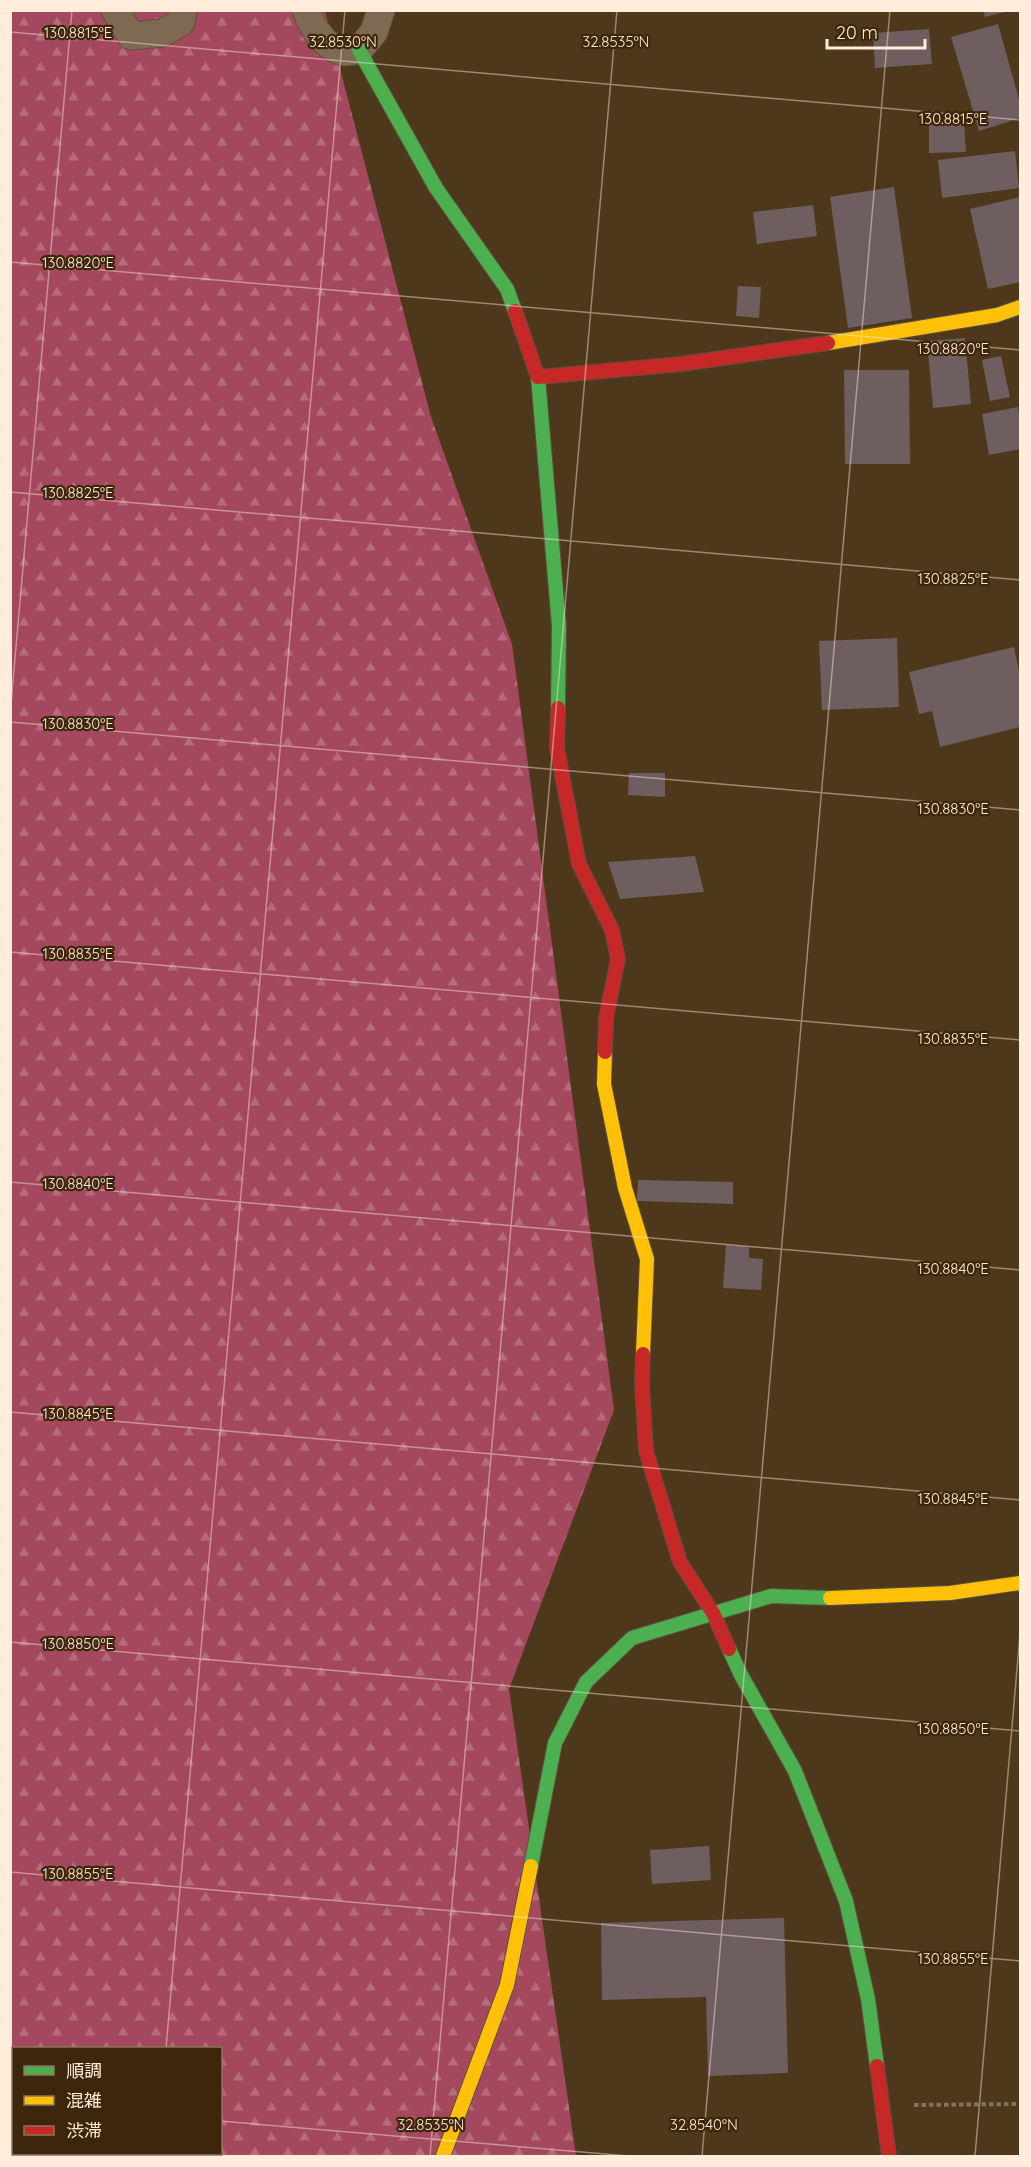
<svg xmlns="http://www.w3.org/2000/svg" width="1031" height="2167" font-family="Quicksand,'Noto Sans JP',sans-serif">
  <defs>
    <pattern id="forest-firs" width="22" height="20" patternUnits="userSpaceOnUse" patternTransform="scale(1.5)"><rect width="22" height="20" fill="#a4485d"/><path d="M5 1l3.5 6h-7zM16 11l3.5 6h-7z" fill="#b66b7b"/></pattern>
  </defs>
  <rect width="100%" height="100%" fill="#4e381c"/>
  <!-- forest -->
  <path fill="url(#forest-firs)" fill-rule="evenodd" d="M11 11H325L431 417 512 644 614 1410 509 1689 576 2156H11ZM14 2048H220V2154H14Z"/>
  <!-- building -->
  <path fill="#6e5e5f" d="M983 10H1009V11L985 17Z
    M998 24 1020 103V118L979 131 951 37Z
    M929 29 932 64 875 68 873 33Z
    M929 124H964L966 152 929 153Z
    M1015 151 1019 188 942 198 938 160Z
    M894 187 912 318 848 328 830 197Z
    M1020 197V282L988 289 970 209Z
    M813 205 817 236 757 244 753 212Z
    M738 286 761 287 759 318 736 316Z
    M965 338 971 404 933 408 927 341Z
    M1001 356 1010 397 990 401 982 360Z
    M844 370H909L910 464H845Z
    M1018 407 1020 423V449L989 455 982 414Z
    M897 638 899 707 822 710 819 641Z
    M1014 647 1020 676V727L940 747 932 711 919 714 909 672Z
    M629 773H665V797L628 795Z
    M695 856 704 892 620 899 608 862Z
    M638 1180 733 1182V1204L637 1201Z
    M726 1245 749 1247V1258L763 1259 761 1290 723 1288Z
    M709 1846 711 1880 652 1884 650 1850Z
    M784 1918 788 2073 708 2076 706 1997 602 2000 601 1923Z"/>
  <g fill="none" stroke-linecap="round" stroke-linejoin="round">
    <defs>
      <path id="street" d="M115 10 131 36 163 33 181 22 183 10
        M306 10C312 27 325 49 345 52 349 52 355 51 359 50L374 32 381 10"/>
      <path id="fast" d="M359 50 436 188 507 289 515 311
        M538 377 559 626 558 708
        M729 1649 741 1675 795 1771 846 1901 868 1999 877 2066
        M531 1866 555 1743 586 1682 632 1638 771 1596 830 1598"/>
      <path id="slow" d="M828 343 997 315 1020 307
        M605 1052 604 1084 625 1188 647 1259 643 1354
        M830 1598 950 1593 1020 1583
        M443 2156 507 1985 531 1866"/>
      <path id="jam" d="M515 311 538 377 681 364 828 343
        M558 708 557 748 579 864 612 930 618 959 606 1018 605 1052
        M643 1354 642 1384 646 1451 680 1562 713 1613 729 1649
        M877 2066 889 2156"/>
    </defs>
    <!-- street casing -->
    <use href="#street" stroke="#5f4f3c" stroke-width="29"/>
    <!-- fast casing -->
    <use href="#fast" stroke="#5f4f3c" stroke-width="16"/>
    <!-- slow casing -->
    <use href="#slow" stroke="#5f4f3c" stroke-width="16"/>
    <!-- jam casing -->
    <use href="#jam" stroke="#5f4f3c" stroke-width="16"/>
    <!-- path -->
    <path stroke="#83725e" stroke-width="4" stroke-dasharray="4.5 3" stroke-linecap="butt" d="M914 2105 1020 2104"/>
    <!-- street -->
    <use href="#street" stroke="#7e6952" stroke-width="27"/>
    <!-- fast -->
    <use href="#fast" stroke="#4caf50" stroke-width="14"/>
    <!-- slow -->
    <use href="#slow" stroke="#ffc107" stroke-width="14"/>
    <!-- jam -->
    <use href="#jam" stroke="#c62828" stroke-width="14"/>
  </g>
  <!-- ticks -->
  <path fill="none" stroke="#ffecda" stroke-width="1.5" stroke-opacity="0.45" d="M10 32 1020 120M10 262 1020 350M10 492 1020 580M10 715 72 10M10 722 1020 810M10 952 1020 1040M10 1182 1020 1270M10 1412 1020 1500M10 1642 1020 1731M10 1872 1020 1961M166 2048 345 10M10 2102 14 2103M220 2121 629 2156M157 2156V2154M430 2156 617 10M702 2156 890 10M975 2156 1020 1634"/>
  <g font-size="15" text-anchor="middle" fill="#ffecda" stroke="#3e260c" stroke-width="4.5" stroke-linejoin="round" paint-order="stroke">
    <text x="78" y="38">130.8815°E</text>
    <text x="343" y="47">32.8530°N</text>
    <text x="616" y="47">32.8535°N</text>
    <text x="953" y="124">130.8815°E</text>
    <text x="78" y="268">130.8820°E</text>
    <text x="953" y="354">130.8820°E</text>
    <text x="78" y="498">130.8825°E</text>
    <text x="953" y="584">130.8825°E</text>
    <text x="78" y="729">130.8830°E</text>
    <text x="953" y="814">130.8830°E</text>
    <text x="78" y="959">130.8835°E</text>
    <text x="953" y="1044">130.8835°E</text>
    <text x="78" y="1189">130.8840°E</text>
    <text x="953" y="1274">130.8840°E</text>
    <text x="78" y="1419">130.8845°E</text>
    <text x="953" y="1504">130.8845°E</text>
    <text x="78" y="1649">130.8850°E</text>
    <text x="953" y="1734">130.8850°E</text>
    <text x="78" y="1879">130.8855°E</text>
    <text x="953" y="1964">130.8855°E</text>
    <text x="431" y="2130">32.8535°N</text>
    <text x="704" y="2130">32.8540°N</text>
  </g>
  <!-- border -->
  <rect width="1031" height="2167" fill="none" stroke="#ffecda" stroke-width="24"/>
  <!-- legend -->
  <rect x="12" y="2047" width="210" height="108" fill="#3e260c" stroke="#8b755e" stroke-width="1.5"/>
  <rect x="24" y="2066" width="30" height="9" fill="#4caf50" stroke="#8b755e" stroke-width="1.5"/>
  <text x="66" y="2077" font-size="18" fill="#ffecda">順調</text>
  <rect x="24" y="2096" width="30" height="9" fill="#ffc107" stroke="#8b755e" stroke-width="1.5"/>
  <text x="66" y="2107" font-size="18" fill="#ffecda">混雑</text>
  <rect x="24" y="2126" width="30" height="9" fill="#c62828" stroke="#8b755e" stroke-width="1.5"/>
  <text x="66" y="2137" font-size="18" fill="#ffecda">渋滞</text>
  <!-- scale -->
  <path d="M827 39v9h98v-9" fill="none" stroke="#ffecda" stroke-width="3"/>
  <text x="836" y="39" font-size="18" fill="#ffecda" stroke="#3e260c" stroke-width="4.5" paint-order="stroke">20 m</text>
</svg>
